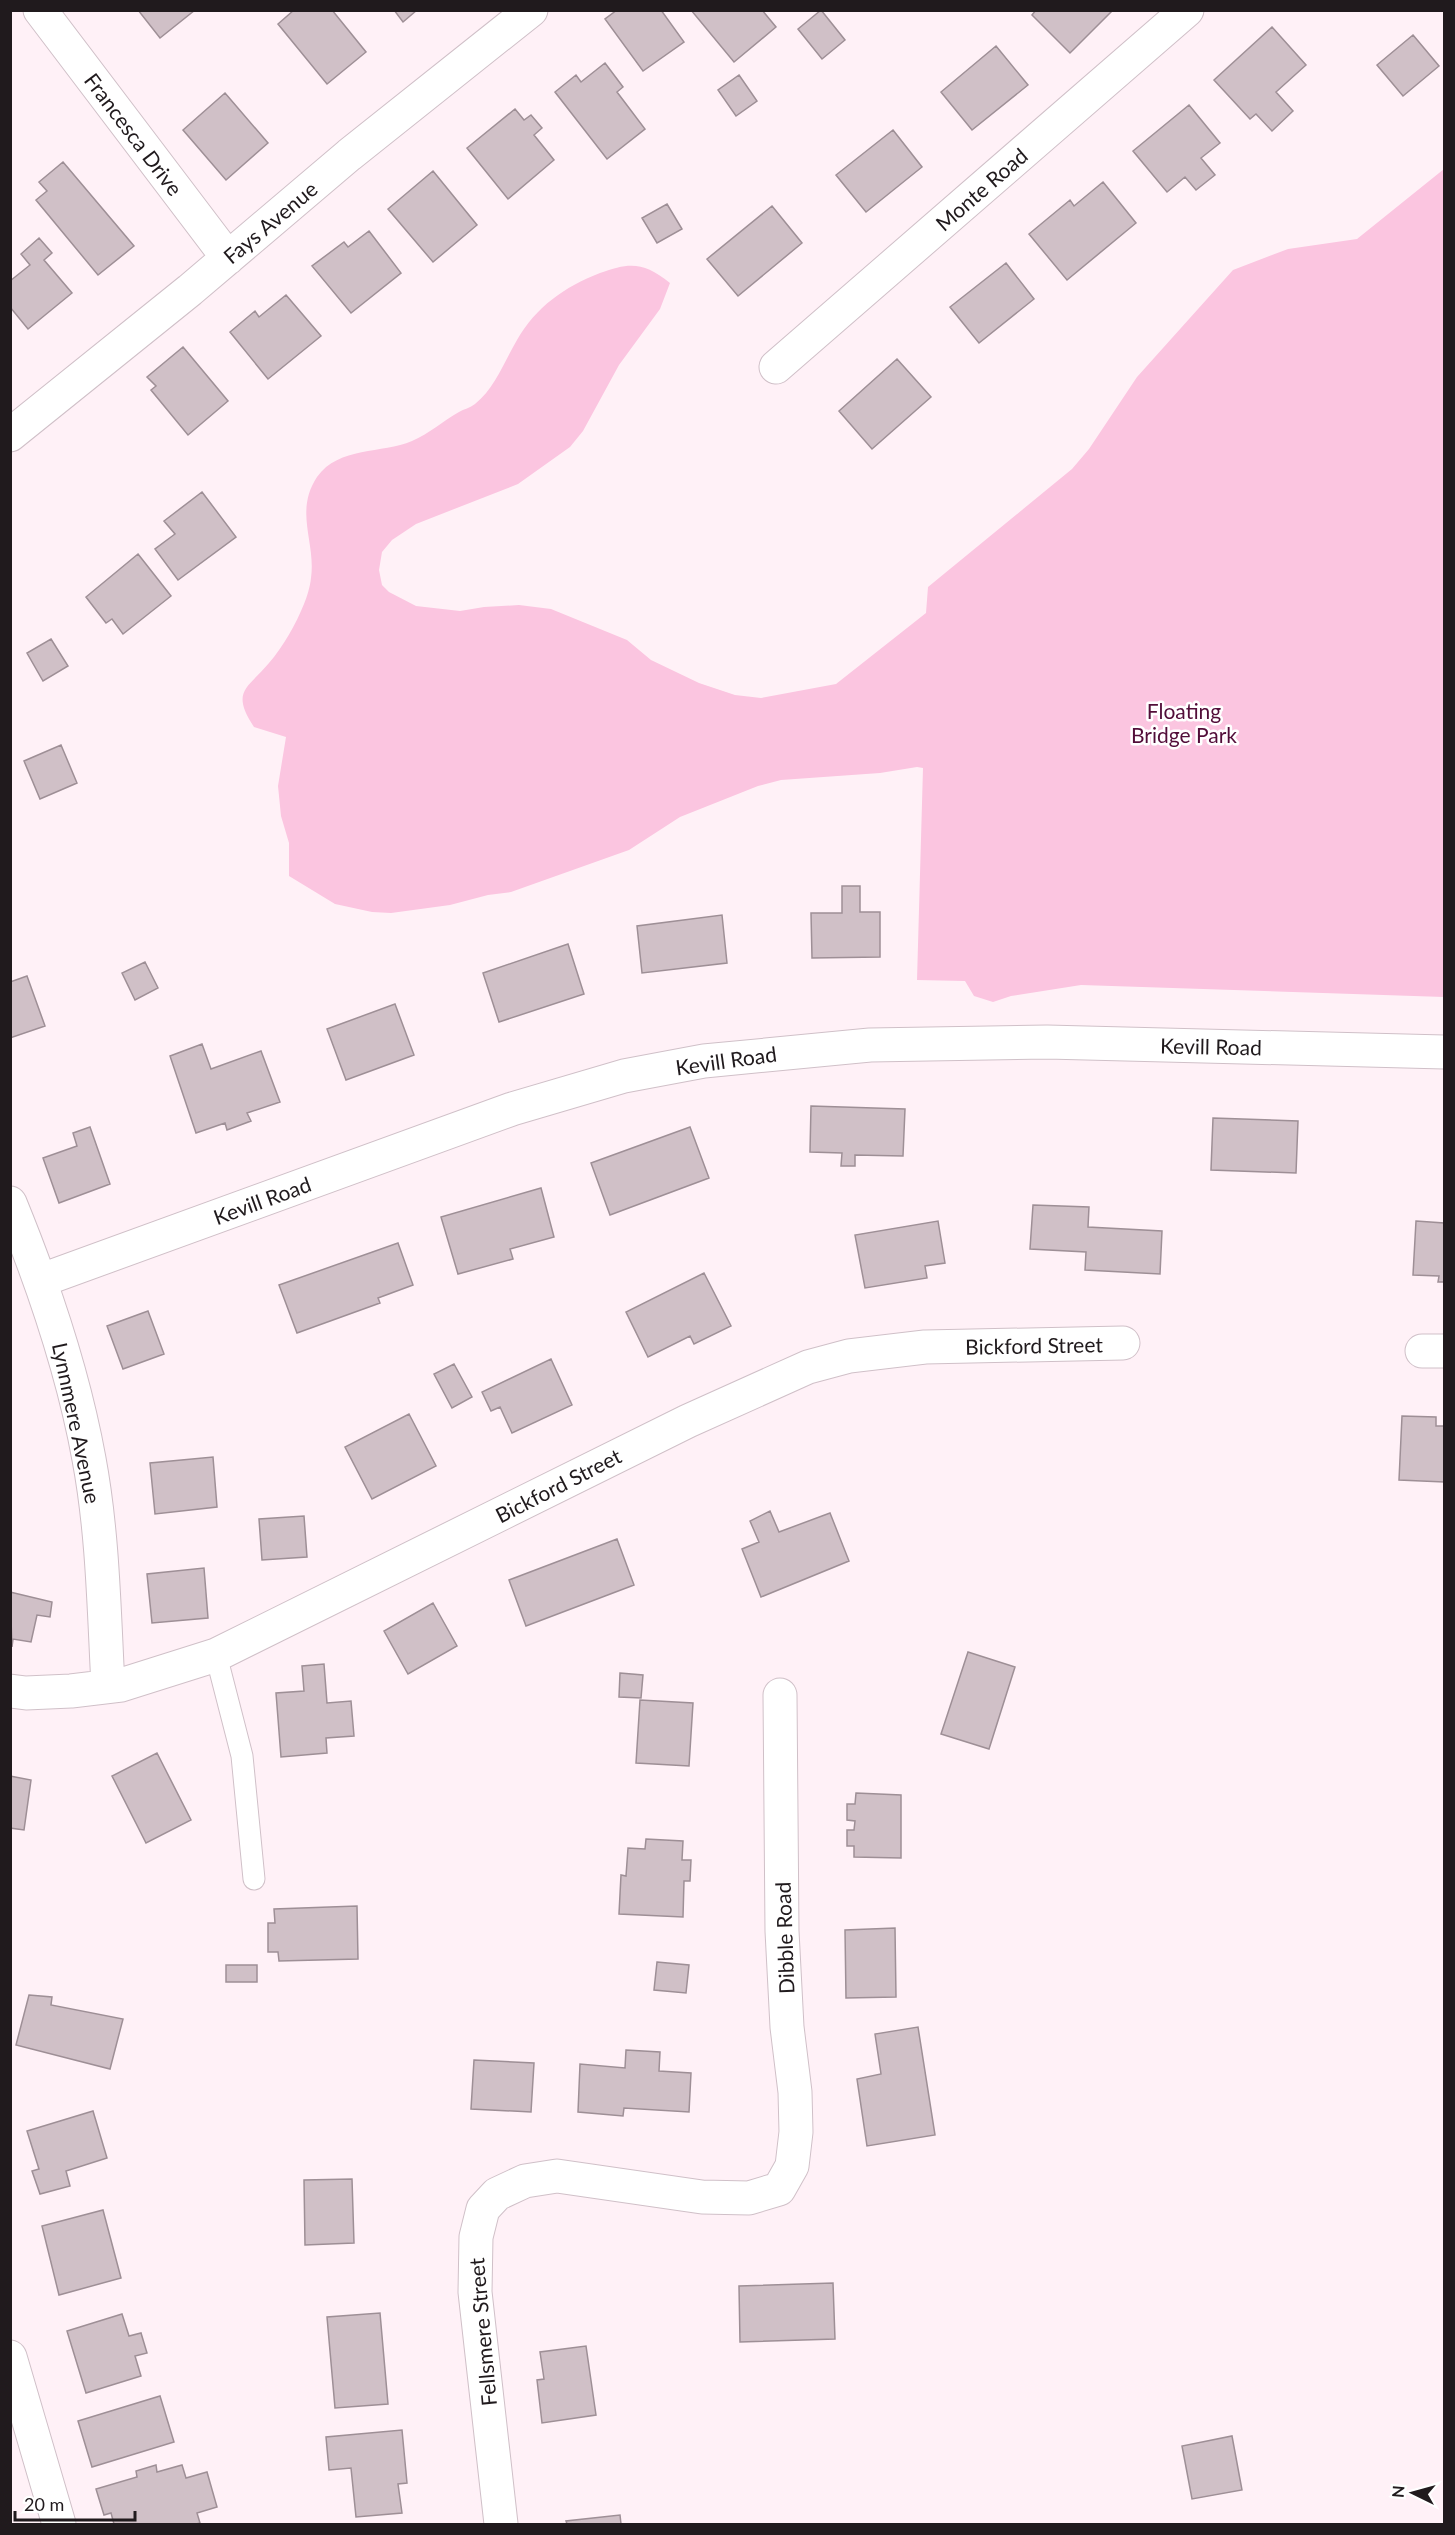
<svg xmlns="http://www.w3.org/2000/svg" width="1455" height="2535" font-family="Lato,sans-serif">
  <rect width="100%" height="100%" fill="#fff1f7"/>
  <!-- green -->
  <path fill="#fbc5e0" d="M1444 169V997L1081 985 1011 996 993 1002 974 996 965 981 917 980 923 768 917 767 880 773 781 780 758 786 680 817 629 850 511 892 488 895 450 905 391 913 372 912 335 904 289 876V843L281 816 278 786 286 737 254 727C230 691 248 688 269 663 283 647 296 624 304 604 307 597 310 587 311 578 316 542 294 512 317 477 339 446 382 454 412 441 429 434 443 421 459 412 464 409 470 408 475 404 495 388 504 362 517 340 536 307 564 287 600 273 630 262 644 262 670 283L660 309 619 365 583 431 570 447 518 484 416 524 392 540 382 552 379 570 382 585 389 592 416 606 460 611 484 607 519 605 551 609 627 640 651 660 699 683 735 695 761 698 836 684 926 613 928 587 1072 469 1089 449 1137 377 1233 270 1288 249 1357 239Z"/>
  <!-- building -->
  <path fill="#d0c0c7" stroke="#9e8f96" stroke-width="1.5" d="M138 10H195L160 38Z
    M294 10H332L366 52 327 84 278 24Z
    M394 10H417L403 22Z
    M617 10H661L684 42 643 71 605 19Z
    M691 10H762L776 27 734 62Z
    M821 10 845 40 822 59 798 29Z
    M1036 10H1113L1070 53 1032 15Z
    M1272 27 1306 65 1276 92 1293 111 1272 131 1256 114 1250 119 1214 80Z
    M1413 35 1439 66 1403 96 1377 65Z
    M996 46 1028 85 972 130 941 92Z
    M605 63 623 87 617 92 645 129 607 159 555 92 576 75 581 82Z
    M739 75 757 101 736 116 718 90Z
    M225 93 268 143 226 180 183 130Z
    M1189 105 1220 143 1201 158 1215 175 1196 190 1185 177 1167 192 1133 151Z
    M515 109 524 120 531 115 542 128 534 135 554 160 508 199 467 148Z
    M893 130 922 167 866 212 836 175Z
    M63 162 134 246 98 275 36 200 47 191 39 182Z
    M433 171 477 225 433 262 388 209Z
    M1103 182 1136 223 1067 280 1029 234 1070 200 1074 206Z
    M667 204 682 229 657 243 642 218Z
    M772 206 802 243 738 296 707 259Z
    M369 231 401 273 351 313 312 266 344 242 348 247Z
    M39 238 52 253 44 260 72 293 28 329 10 307V281L30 265 21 254Z
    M1006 263 1034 299 979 343 950 307Z
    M286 295 321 336 268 379 230 332 255 311 259 317Z
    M183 347 228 401 188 435 151 390 156 386 147 377Z
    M897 359 931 397 872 449 839 411Z
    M202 492 236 537 178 580 155 549 175 534 164 521Z
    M138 554 171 596 123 634 112 619 106 623 86 597Z
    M51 639 68 666 43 681 27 653Z
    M61 745 77 783 40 799 24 761Z
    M842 886H860V912H880V957L812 958 811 913H842Z
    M722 915 727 963 642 973 637 926Z
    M568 944 584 994 499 1022 483 973Z
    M145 962 158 988 135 1000 122 973Z
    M27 976 45 1026 10 1038V982Z
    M395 1004 414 1055 346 1080 327 1029Z
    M202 1044 211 1069 261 1051 280 1102 247 1113 251 1121 227 1130 225 1123 196 1133 170 1056Z
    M811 1106 905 1109 903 1156 855 1155V1166H841L842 1153 810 1152Z
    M1213 1118 1298 1121 1296 1173 1211 1170Z
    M90 1127 110 1184 59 1203 43 1158 77 1146 73 1133Z
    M690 1127 709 1178 610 1215 591 1163Z
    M541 1188 554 1237 510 1249 513 1259 458 1274 441 1217Z
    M1033 1205 1089 1207 1088 1227 1162 1231 1160 1274 1085 1270 1086 1252 1030 1249Z
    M938 1221 945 1263 925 1266 927 1278 865 1288 855 1235Z
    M1416 1221 1444 1223V1282H1438L1439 1276 1413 1275Z
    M398 1243 413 1285 378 1298 380 1303 297 1333 279 1285Z
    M704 1273 731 1326 694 1344 690 1336 648 1357 626 1312Z
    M148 1311 164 1354 123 1369 107 1326Z
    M551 1359 572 1405 512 1433 500 1407 491 1411 482 1392Z
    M454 1364 472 1397 452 1408 434 1374Z
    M409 1414 436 1466 372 1499 345 1447Z
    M1402 1416 1436 1417V1426H1444V1482L1399 1480Z
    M213 1457 217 1507 155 1514 150 1463Z
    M770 1511 779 1532 830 1513 849 1561 761 1597 742 1549 759 1542 750 1521Z
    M304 1516 307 1557 262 1560 259 1519Z
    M617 1539 634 1585 526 1626 509 1580Z
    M204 1568 208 1618 152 1623 147 1574Z
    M10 1592 52 1602 50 1617 37 1615 31 1642 13 1639 12 1647Z
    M433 1603 457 1646 408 1674 384 1631Z
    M968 1652 1015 1667 989 1749 941 1734Z
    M324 1664 327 1703 351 1701 354 1736 326 1738 327 1753 281 1757 276 1693 304 1691 302 1666Z
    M620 1673 643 1675 641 1698 619 1697Z
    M640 1700 693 1703 689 1766 636 1763Z
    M157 1753 191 1820 146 1843 112 1776Z
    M10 1776 31 1780 24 1830 10 1828Z
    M856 1793 901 1795V1858L854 1857V1846H847V1830H854L855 1821 847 1820V1804H855Z
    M646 1839 683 1841 682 1860H691L690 1881H684L683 1917 619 1914 621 1875 626 1876 628 1848 645 1849Z
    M357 1906 358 1959 279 1961 278 1952H268V1923H275L274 1909Z
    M895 1928 896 1997 846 1998 845 1930Z
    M657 1962 689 1965 686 1993 654 1990Z
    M226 1965H257V1982H226Z
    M29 1995 52 1997 51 2005 123 2019 110 2069 16 2045Z
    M918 2027 935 2135 867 2146 857 2079 881 2074 875 2034Z
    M626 2050 660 2052 659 2071 691 2073 689 2112 624 2108 623 2116 578 2112 580 2064 625 2068Z
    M474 2060 534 2063 531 2112 471 2109Z
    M93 2111 107 2158 66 2171 70 2186 40 2194 32 2171 39 2169 27 2131Z
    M352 2179 354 2243 305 2245 304 2180Z
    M103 2210 121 2278 59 2295 42 2226Z
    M833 2283 835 2339 740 2342 739 2286Z
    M380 2313 388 2404 335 2408 327 2317Z
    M122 2314 129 2336 141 2333 147 2353 135 2356 141 2376 86 2393 67 2331Z
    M586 2346 596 2415 542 2423 537 2380 544 2379 540 2352Z
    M160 2396 174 2442 92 2467 78 2421Z
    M402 2430 407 2483 398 2484 402 2513 356 2517 351 2468 329 2470 326 2437Z
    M1232 2436 1242 2490 1192 2499 1182 2446Z
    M156 2465 157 2472 182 2465 186 2478 207 2472 217 2507 197 2513 200 2523 196 2524H114L111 2513 104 2515 96 2489 137 2477 136 2471Z
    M620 2515 621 2524H567L566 2521Z"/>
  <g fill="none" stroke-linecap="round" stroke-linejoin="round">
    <defs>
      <path id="lane" d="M216 1655 242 1756 254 1879"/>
      <path id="street" d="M40 10 228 258
        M776 367 1187 10
        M10 435 190 290 349 155 531 10
        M10 1203C44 1286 73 1371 89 1459 103 1534 104 1611 108 1686
        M42 1280 512 1109 624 1076 704 1061 870 1045 1047 1042 1444 1052
        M1422 1351H1444
        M10 1691 26 1693 71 1691 121 1685 216 1655 688 1421 808 1367 849 1356 925 1347 1123 1343
        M10 2357 59 2524
        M501 2524 475 2292 476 2237 483 2209 497 2194 525 2181 557 2176 702 2197 749 2198 779 2189 792 2166 796 2132 795 2092 787 2027 782 1931 780 1695"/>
    </defs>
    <!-- lane casing -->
    <use href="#lane" stroke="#d0c0c8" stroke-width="23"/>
    <!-- street casing -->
    <use href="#street" stroke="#d0c0c8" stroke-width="35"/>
    <!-- lane -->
    <use href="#lane" stroke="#fff" stroke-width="21"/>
    <!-- street -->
    <use href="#street" stroke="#fff" stroke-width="33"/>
  </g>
  <g text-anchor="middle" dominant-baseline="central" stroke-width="5" stroke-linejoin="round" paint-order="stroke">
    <!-- street labels -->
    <g font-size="21" fill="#201a1d" stroke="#fff">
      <text transform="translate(134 134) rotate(53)">Francesca Drive</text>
      <text transform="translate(981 189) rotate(-41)">Monte Road</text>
      <text transform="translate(270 222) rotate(-40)">Fays Avenue</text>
      <text transform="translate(1211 1046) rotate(1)">Kevill Road</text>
      <text transform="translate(726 1060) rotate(-8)">Kevill Road</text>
      <text transform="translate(262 1200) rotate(-20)">Kevill Road</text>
      <text transform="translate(1034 1345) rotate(-1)">Bickford Street</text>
      <text transform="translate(77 1423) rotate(78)">Lynnmere Avenue</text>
      <text transform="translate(558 1485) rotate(-27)">Bickford Street</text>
      <text transform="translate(784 1938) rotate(-92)">Dibble Road</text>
      <text transform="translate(482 2332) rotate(-95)">Fellsmere Street</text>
    </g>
    <!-- park labels -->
    <g font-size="21" fill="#520d39" stroke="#fff">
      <text x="1184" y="710">Floating<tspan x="1184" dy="24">Bridge Park</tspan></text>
    </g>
  </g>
  <!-- border -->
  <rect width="1455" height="2535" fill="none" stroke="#201a1d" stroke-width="24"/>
  <!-- north arrow -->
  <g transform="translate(1413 2493) rotate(275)" stroke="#ffffff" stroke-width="4.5" paint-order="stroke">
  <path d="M0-4.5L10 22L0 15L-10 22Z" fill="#201a1d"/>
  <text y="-9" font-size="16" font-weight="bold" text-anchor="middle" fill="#201a1d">N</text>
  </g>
  <!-- scale -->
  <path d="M15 2511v9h120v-9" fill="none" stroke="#201a1d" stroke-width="3"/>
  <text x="24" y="2511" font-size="18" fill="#201a1d" stroke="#ffffff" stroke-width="4.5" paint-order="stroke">20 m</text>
</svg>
